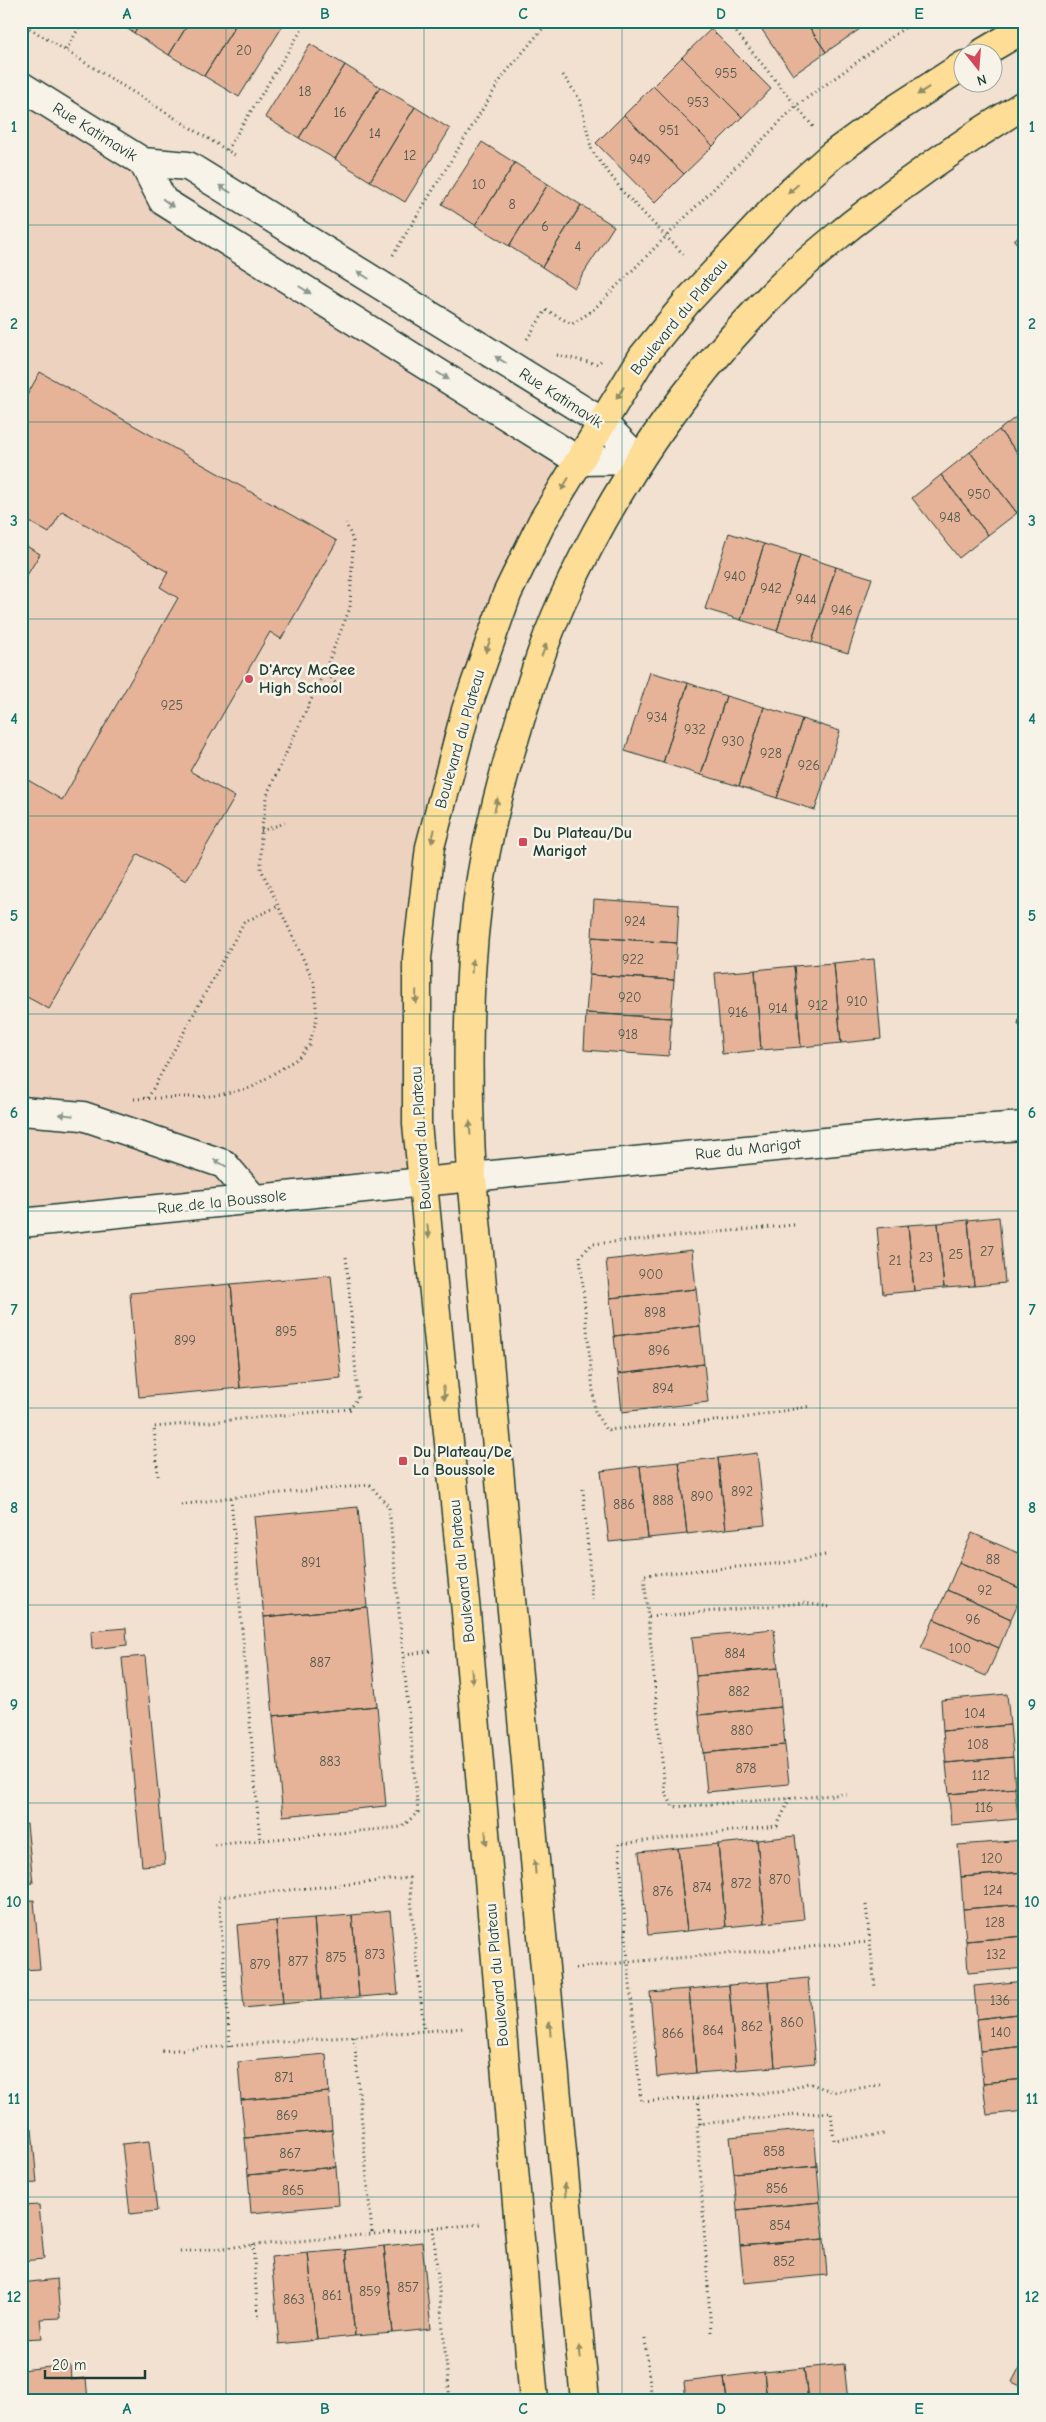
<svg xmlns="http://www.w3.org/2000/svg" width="1046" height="2422" font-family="'Comic Neue',sans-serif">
  <rect width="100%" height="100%" fill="#f2e0d0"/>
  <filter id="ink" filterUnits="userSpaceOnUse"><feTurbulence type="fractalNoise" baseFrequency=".02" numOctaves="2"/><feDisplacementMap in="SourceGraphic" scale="10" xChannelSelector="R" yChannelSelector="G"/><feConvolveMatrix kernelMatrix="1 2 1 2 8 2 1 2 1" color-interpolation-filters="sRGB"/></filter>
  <g filter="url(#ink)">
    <!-- built -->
    <path fill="#eed2c0" d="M21 97 143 162 163 201 579 461 542 522 430 847 423 1182 21 1223Z"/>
    <!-- building -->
    <path fill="#e6b399" stroke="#1f3d34" d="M115 21H141L134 33Z
      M141 21H190L169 55 134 33Z
      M190 21H238L204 76 169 55Z
      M238 21H280L284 24 239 97 204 76Z
      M756 21H805L826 52 793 75Z
      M805 21H854L860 29 826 52Z
      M854 21H871L860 29Z
      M711 29 771 89 742 117 682 57Z
      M310 44 345 65 299 138 265 117Z
      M682 57 742 117 713 146 653 86Z
      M345 65 380 87 335 159 299 138Z
      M653 86 713 146 684 174 624 115Z
      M380 87 415 107 370 181 335 159Z
      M415 107 450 129 405 202 370 181Z
      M624 115 684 174 655 203 596 143Z
      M482 142 515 163 475 225 442 204Z
      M515 163 548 184 509 246 475 225Z
      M548 184 581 205 542 267 509 246Z
      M581 205 614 226 574 288 542 267Z
      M1025 231V254L1014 240Z
      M40 372 337 541 281 639 270 632 190 771 235 797 186 881 138 854 49 1009 27 997 21 1007V776L62 800 178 598 160 587 168 572 62 511 49 533 21 517V406Z
      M1025 410V462L999 430Z
      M999 430 1025 462V507L1017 513 970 452Z
      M970 452 1017 513 988 535 941 475Z
      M941 475 988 535 959 558 912 498Z
      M729 533 764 544 741 620 705 609Z
      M21 543 40 554 21 585Z
      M764 544 800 555 777 631 741 620Z
      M800 555 836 567 812 642 777 631Z
      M836 567 872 578 848 653 812 642Z
      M650 672 688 683 663 763 625 751Z
      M688 683 726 696 701 775 663 763Z
      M726 696 764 707 739 786 701 775Z
      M764 707 802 719 777 798 739 786Z
      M802 719 840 731 815 810 777 798Z
      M594 899 679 905 677 943 592 937Z
      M592 937 677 943 674 980 589 975Z
      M874 959 881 1039 841 1043 834 963Z
      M834 963 841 1043 801 1047 794 966Z
      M794 966 801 1047 761 1050 755 970Z
      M755 970 761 1050 722 1054 715 973Z
      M589 975 674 980 671 1018 586 1013Z
      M1023 995 1025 996V1026L1018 1025Z
      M586 1013 671 1018 669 1056 584 1050Z
      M999 1217 1005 1283 974 1286 968 1220Z
      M968 1220 974 1286 944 1288 938 1223Z
      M938 1223 944 1288 914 1291 908 1225Z
      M908 1225 914 1291 883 1294 877 1228Z
      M692 1250 696 1289 610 1298 606 1260Z
      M331 1275 341 1378 240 1388 231 1284Z
      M231 1284 240 1388 139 1397 130 1293Z
      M696 1289 700 1326 614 1336 610 1298Z
      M700 1326 704 1364 618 1374 614 1336Z
      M704 1364 708 1402 622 1412 618 1374Z
      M757 1453 765 1525 726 1529 718 1458Z
      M718 1458 726 1529 687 1534 679 1462Z
      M679 1462 687 1534 648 1538 640 1466Z
      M640 1466 648 1538 609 1542 601 1471Z
      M358 1507 367 1607 264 1617 254 1517Z
      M972 1533 1025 1556 1024 1590 959 1562Z
      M959 1562 1024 1590 1011 1619 947 1590Z
      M947 1590 1011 1619 999 1648 934 1619Z
      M367 1607 377 1706 273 1716 264 1617Z
      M934 1619 999 1648 986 1676 921 1648Z
      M126 1628 127 1645 92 1649 91 1631Z
      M774 1629 778 1668 696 1676 692 1637Z
      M145 1656 165 1864 142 1866 122 1658Z
      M778 1668 781 1707 699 1715 696 1676Z
      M1007 1694 1010 1725 943 1731 941 1700Z
      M377 1706 386 1806 283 1816 273 1716Z
      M781 1707 785 1745 703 1753 699 1715Z
      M1010 1725 1013 1757 946 1763 943 1731Z
      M785 1745 789 1784 707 1792 703 1753Z
      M1013 1757 1015 1788 949 1794 946 1763Z
      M1015 1788 1018 1819 951 1825 949 1794Z
      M27 1824 33 1883 21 1884V1825Z
      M795 1836 804 1919 765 1923 757 1840Z
      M757 1840 765 1923 726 1927 718 1844Z
      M1025 1840V1872L961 1877 958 1845Z
      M718 1844 726 1927 687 1931 678 1848Z
      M678 1848 687 1931 648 1935 639 1852Z
      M1025 1872V1904L963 1909 961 1877Z
      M34 1900 40 1969 21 1970V1901Z
      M1025 1904V1936L966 1941 963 1909Z
      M390 1911 398 1994 359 1997 352 1915Z
      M352 1915 359 1997 321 2000 314 1918Z
      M314 1918 321 2000 283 2004 276 1921Z
      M276 1921 283 2004 244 2008 237 1925Z
      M1025 1936V1968L968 1973 966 1941Z
      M808 1978 815 2063 775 2067 768 1982Z
      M1025 1981V2013L977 2019 974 1986Z
      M768 1982 775 2067 736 2070 729 1985Z
      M729 1985 736 2070 696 2073 689 1989Z
      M689 1989 696 2073 657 2077 650 1992Z
      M1025 2013V2046L980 2051 977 2019Z
      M1025 2046V2079L983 2083 980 2051Z
      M21 2053 25 2095H21Z
      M326 2054 329 2092 241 2100 238 2062Z
      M1025 2079V2111L987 2115 983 2083Z
      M329 2092 332 2130 245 2138 241 2100Z
      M32 2129 37 2183 21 2184V2130Z
      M814 2129 817 2166 734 2173 730 2137Z
      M332 2130 336 2167 248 2175 245 2138Z
      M149 2141 157 2211 130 2214 122 2144Z
      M817 2166 820 2202 737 2210 734 2173Z
      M336 2167 339 2205 251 2213 248 2175Z
      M820 2202 824 2239 740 2246 737 2210Z
      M39 2205 44 2259 21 2261V2206Z
      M824 2239 827 2275 744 2283 740 2246Z
      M422 2242 431 2329 393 2333 384 2246Z
      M384 2246 393 2333 355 2336 346 2250Z
      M346 2250 355 2336 317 2340 308 2253Z
      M308 2253 317 2340 279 2344 271 2257Z
      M57 2279 60 2318 40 2319 42 2338 21 2339V2283Z
      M1025 2357V2388L1012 2382Z
      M844 2364 848 2401H808L804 2368Z
      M70 2365 71 2380 86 2378 88 2401H21V2370Z
      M804 2368 808 2401H767L764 2372Z
      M764 2372 767 2401H727L724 2377Z
      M724 2377 727 2401H686L684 2382Z"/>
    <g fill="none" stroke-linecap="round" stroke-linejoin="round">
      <defs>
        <path id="minor" d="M21 86 143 162 188 166 602 422 639 460
          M143 162 163 201 579 461 639 460
          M21 1111 83 1116 224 1164 253 1198
          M472 1177 916 1133 1025 1126
          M21 1223 423 1182"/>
        <path id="major" d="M984 52 1025 28
          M423 1182 472 1177
          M534 2401 466 1612 417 1124V958L430 847 466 710 507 594 542 522 643 356 687 302 785 197 832 155 888 114 964 65
          M585 2401 472 1177C467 1088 466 996 477 907 483 854 496 802 511 750 526 701 540 651 561 604 614 486 690 375 783 284 804 263 828 244 851 225 907 181 964 141 1025 104"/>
      </defs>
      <!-- minor casing -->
      <use href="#minor" stroke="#1f3d34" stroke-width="31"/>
      <!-- major casing -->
      <use href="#major" stroke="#1f3d34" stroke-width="31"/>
      <!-- path -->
      <path stroke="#1f3d34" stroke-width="3" stroke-dasharray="1 4" stroke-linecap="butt" d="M727 21 815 129
        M21 23 238 157
        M66 50 83 21
        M563 75 580 100 592 151 624 193 686 257
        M227 150 307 21
        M393 255 503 76 549 21
        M527 339 546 310 572 324 592 311 796 106 914 21
        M557 355 597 364 603 359
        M325 670 337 685
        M261 831 285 823
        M148 1098 244 922 279 906
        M134 1099 212 1096 251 1088 298 1058 309 1045 317 1018 314 982 261 869V831L268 792 325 670 350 608 353 541 346 523
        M794 1225 592 1244 580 1256 595 1412 606 1430 738 1419 811 1406
        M158 1476 154 1427 350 1409 358 1398 346 1256
        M583 1489 592 1599
        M231 1498 260 1841
        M181 1505 226 1498 370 1485 389 1507 418 1812 402 1827 212 1845
        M825 1555 784 1563 644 1575 665 1791 673 1807 848 1794
        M649 1617 804 1603 830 1607
        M404 1654 432 1651
        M790 1798 777 1826 619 1844 628 1962 869 1942
        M866 1905 875 1988
        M576 1968 628 1962 641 2102 782 2092 808 2083 834 2092 880 2085
        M354 2037 372 2233
        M230 2046 219 1897 409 1878 424 2031
        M162 2051 464 2028
        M698 2098 701 2124
        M433 2227 450 2401
        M253 2244 258 2319
        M180 2252 481 2224
        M711 2332 697 2124 831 2112 834 2140 885 2134
        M645 2339 652 2401"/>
      <!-- minor -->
      <use href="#minor" stroke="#f7f3e8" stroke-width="28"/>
      <!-- major -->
      <use href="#major" stroke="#fedd96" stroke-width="28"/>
    </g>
    <!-- one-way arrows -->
    <defs><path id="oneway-solid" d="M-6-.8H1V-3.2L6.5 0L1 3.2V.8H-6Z" transform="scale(1.25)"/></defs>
    <g fill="#8e8d65">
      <use href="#oneway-solid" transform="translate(923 91) rotate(146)"/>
      <use href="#oneway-solid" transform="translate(793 189) rotate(139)"/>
      <use href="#oneway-solid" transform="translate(620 393) rotate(122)"/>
      <use href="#oneway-solid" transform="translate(565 484) rotate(121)"/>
      <use href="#oneway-solid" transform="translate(488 646) rotate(110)"/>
      <use href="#oneway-solid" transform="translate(544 650) rotate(-69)"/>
      <use href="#oneway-solid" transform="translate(496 805) rotate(-77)"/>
      <use href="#oneway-solid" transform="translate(433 836) rotate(104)"/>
      <use href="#oneway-solid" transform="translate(472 966) rotate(-87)"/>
      <use href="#oneway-solid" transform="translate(416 997) rotate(92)"/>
      <use href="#oneway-solid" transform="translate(470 1128) rotate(-93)"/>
      <use href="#oneway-solid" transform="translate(428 1231) rotate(84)"/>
      <use href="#oneway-solid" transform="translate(444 1393) rotate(84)"/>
      <use href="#oneway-solid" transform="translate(472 1676) rotate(85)"/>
      <use href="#oneway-solid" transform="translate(486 1838) rotate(85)"/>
      <use href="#oneway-solid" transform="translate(535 1867) rotate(-95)"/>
      <use href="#oneway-solid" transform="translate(550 2029) rotate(-95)"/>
      <use href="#oneway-solid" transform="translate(565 2190) rotate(-95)"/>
      <use href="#oneway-solid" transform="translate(580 2352) rotate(-96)"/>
    </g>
    <g fill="#8b988e">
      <use href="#oneway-solid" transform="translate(225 189) rotate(-148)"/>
      <use href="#oneway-solid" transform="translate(168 203) rotate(38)"/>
      <use href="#oneway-solid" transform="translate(363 275) rotate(-148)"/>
      <use href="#oneway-solid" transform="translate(305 290) rotate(32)"/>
      <use href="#oneway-solid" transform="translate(501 360) rotate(-148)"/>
      <use href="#oneway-solid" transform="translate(443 376) rotate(32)"/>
      <use href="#oneway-solid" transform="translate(66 1115) rotate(-174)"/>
      <use href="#oneway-solid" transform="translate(220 1163) rotate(-152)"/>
    </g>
  </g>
  <!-- grid -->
  <path fill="none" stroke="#0f766e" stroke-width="1" stroke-opacity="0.55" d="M226 21V2401M424 21V2401M622 21V2401M820 21V2401M21 225H1025M21 422H1025M21 619H1025M21 816H1025M21 1014H1025M21 1211H1025M21 1408H1025M21 1605H1025M21 1803H1025M21 2000H1025M21 2197H1025"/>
  <!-- markers -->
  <g fill="#d1495b" stroke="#f7f3e8" stroke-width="2">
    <circle cx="249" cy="679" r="5"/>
    <rect x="518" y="837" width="10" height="10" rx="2.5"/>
    <rect x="398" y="1456" width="10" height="10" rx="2.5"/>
  </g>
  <g text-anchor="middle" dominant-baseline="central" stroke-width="5" stroke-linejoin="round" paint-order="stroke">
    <!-- number labels -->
    <g font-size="14" fill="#515a4d">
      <text x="244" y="50">20</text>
      <text x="726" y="73">955</text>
      <text x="305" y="91">18</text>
      <text x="698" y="102">953</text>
      <text x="340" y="112">16</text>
      <text x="669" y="130">951</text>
      <text x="375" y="133">14</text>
      <text x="410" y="155">12</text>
      <text x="640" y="159">949</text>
      <text x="479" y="184">10</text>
      <text x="512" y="204">8</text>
      <text x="545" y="226">6</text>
      <text x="578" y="246">4</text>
      <text x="979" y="494">950</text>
      <text x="950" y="517">948</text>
      <text x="735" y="576">940</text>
      <text x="771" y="588">942</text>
      <text x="806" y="599">944</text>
      <text x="842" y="610">946</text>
      <text x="172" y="705">925</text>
      <text x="657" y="717">934</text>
      <text x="695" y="729">932</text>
      <text x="733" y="741">930</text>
      <text x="771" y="753">928</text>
      <text x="809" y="765">926</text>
      <text x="635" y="921">924</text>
      <text x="633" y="959">922</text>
      <text x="630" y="997">920</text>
      <text x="857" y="1001">910</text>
      <text x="818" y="1005">912</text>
      <text x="778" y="1008">914</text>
      <text x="738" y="1012">916</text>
      <text x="628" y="1034">918</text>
      <text x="987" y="1251">27</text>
      <text x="956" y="1254">25</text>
      <text x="926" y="1257">23</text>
      <text x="895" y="1260">21</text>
      <text x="651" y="1274">900</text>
      <text x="655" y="1312">898</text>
      <text x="286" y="1331">895</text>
      <text x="185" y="1340">899</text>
      <text x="659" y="1350">896</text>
      <text x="663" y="1388">894</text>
      <text x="742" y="1491">892</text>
      <text x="702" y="1496">890</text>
      <text x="663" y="1500">888</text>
      <text x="624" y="1504">886</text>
      <text x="993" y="1559">88</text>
      <text x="311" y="1562">891</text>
      <text x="985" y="1590">92</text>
      <text x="973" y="1619">96</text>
      <text x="960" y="1648">100</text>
      <text x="735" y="1653">884</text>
      <text x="320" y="1662">887</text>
      <text x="739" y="1691">882</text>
      <text x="975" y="1713">104</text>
      <text x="742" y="1730">880</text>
      <text x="978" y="1744">108</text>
      <text x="330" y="1761">883</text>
      <text x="746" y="1768">878</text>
      <text x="981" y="1775">112</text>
      <text x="984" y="1807">116</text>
      <text x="992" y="1858">120</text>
      <text x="780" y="1879">870</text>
      <text x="741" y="1883">872</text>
      <text x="702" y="1887">874</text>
      <text x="993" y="1890">124</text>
      <text x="663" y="1891">876</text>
      <text x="995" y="1922">128</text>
      <text x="375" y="1954">873</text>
      <text x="996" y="1954">132</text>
      <text x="336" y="1957">875</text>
      <text x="298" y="1961">877</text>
      <text x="260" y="1964">879</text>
      <text x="1000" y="2000">136</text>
      <text x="792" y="2022">860</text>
      <text x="752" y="2026">862</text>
      <text x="713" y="2030">864</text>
      <text x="1001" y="2032">140</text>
      <text x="673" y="2033">866</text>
      <text x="284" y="2077">871</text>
      <text x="287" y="2115">869</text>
      <text x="774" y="2151">858</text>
      <text x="290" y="2153">867</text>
      <text x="777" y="2188">856</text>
      <text x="293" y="2190">865</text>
      <text x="780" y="2225">854</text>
      <text x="784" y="2261">852</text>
      <text x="408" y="2287">857</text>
      <text x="370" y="2291">859</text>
      <text x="332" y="2295">861</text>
      <text x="294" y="2299">863</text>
    </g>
    <!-- street labels -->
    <g font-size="16" fill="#1f3d34" stroke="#f7f3e8">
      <text transform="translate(95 132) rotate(32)">Rue Katimavik</text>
      <text transform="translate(679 317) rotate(-51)">Boulevard du Plateau</text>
      <text transform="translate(561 398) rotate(33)">Rue Katimavik</text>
      <text transform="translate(460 739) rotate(-74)">Boulevard du Plateau</text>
      <text transform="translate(421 1138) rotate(-94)">Boulevard du Plateau</text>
      <text transform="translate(748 1149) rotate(-6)">Rue du Marigot</text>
      <text transform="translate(222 1202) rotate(-6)">Rue de la Boussole</text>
      <text transform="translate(462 1571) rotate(-96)">Boulevard du Plateau</text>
      <text transform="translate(497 1975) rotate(-95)">Boulevard du Plateau</text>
    </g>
    <!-- poi labels -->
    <g font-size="16" font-weight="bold" fill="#1f3d34" stroke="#f7f3e8" text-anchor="start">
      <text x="259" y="670">D'Arcy McGee<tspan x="259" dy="18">High School</tspan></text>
      <text x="533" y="833">Du Plateau/Du<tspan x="533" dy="18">Marigot</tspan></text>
      <text x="413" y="1452">Du Plateau/De<tspan x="413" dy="18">La Boussole</tspan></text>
    </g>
  </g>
  <!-- margin -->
  <rect width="1046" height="2422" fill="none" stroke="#f7f3e8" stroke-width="55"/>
  <!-- north arrow -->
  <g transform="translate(978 68) rotate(163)"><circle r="24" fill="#f7f3e8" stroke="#a1aaa0"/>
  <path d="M0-4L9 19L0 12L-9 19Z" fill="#d1495b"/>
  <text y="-8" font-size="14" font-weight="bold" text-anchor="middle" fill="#1f3d34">N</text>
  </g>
  <!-- scale -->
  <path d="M45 2370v8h100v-8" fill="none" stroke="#1f3d34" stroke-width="2.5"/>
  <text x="52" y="2370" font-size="15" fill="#1f3d34" stroke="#f7f3e8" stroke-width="4" paint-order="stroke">20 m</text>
  <rect x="28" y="28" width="990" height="2366" fill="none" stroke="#0f766e" stroke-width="2"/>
  <g font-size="16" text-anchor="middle" font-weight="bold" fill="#0f766e">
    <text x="127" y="19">A</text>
    <text x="325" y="19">B</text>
    <text x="523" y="19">C</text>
    <text x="721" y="19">D</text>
    <text x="919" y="19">E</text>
    <text x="14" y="132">1</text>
    <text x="1032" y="132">1</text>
    <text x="14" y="329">2</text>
    <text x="1032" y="329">2</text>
    <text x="14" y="526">3</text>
    <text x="1032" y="526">3</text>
    <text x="14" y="724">4</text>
    <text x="1032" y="724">4</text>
    <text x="14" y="921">5</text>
    <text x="1032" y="921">5</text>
    <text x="14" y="1118">6</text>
    <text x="1032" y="1118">6</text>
    <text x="14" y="1315">7</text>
    <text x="1032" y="1315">7</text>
    <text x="14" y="1513">8</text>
    <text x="1032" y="1513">8</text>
    <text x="14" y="1710">9</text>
    <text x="1032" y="1710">9</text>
    <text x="14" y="1907">10</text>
    <text x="1032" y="1907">10</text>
    <text x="14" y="2104">11</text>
    <text x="1032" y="2104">11</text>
    <text x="14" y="2302">12</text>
    <text x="1032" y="2302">12</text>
    <text x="127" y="2414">A</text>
    <text x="325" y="2414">B</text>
    <text x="523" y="2414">C</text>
    <text x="721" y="2414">D</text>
    <text x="919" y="2414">E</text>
  </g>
</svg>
